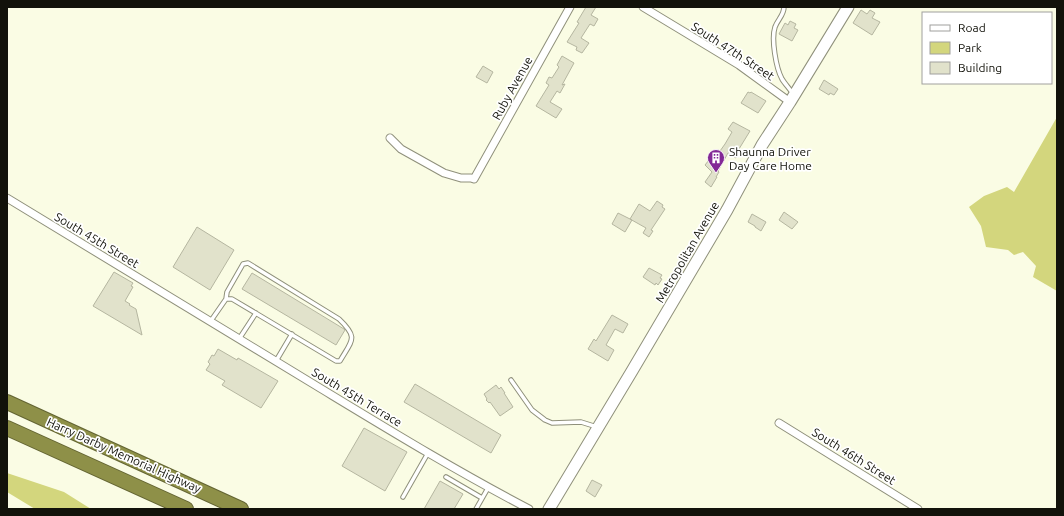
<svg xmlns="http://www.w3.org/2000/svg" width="1064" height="516" font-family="Ubuntu,sans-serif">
  <rect width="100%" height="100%" fill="#fafce4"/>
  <!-- green -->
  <path fill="#d3d67d" d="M1057 117V291L1033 277 1036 266 1023 252 1014 255 1008 250 986 247 981 226 969 207 984 196 1007 187 1014 192Z
    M7 473 64 492 91 509H35L7 492Z"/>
  <!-- building -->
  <path fill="#e1e2cb" stroke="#b5b6a0" d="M586 7H596L591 15 598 19 594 26 590 24 581 38 589 43 582 53 576 50 577 47 567 42 579 23 577 22Z
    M861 10 867 14 870 10 875 13 872 18 880 22 872 35 853 23Z
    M790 21 796 24 794 28 798 30 792 41 779 34 785 23 788 25Z
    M562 56 574 63 562 85 565 84 560 93 557 91 550 102 562 109 556 118 536 106 549 85 546 83 549 77 552 78 559 67 557 65Z
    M483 66 493 72 487 83 476 77Z
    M824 80 838 89 834 95 830 93 829 95 819 89Z
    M748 92 750 93 751 92 766 101 758 113 741 103Z
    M733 122 750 131 739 149 741 150 736 158 728 153 718 171 719 172 716 177H717L711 187 705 182 712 172 705 165 709 160 711 161 718 150 720 151 725 144 732 132 728 129Z
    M657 201 663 205 662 207 665 209 651 230 653 231 649 237 643 233 646 228 630 219 639 204 650 211Z
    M784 212 798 222 792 229 779 220Z
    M618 213 632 220 625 232 612 224Z
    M752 214 766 222 761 231 755 227V226L748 222Z
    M197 227 234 250 210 290 173 267Z
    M649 268 662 275 660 278 662 279 658 285 656 283 655 285 643 277Z
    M114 272 133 283 131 286 133 287 125 301 130 304 129 305 136 309 142 335 93 306Z
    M252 273 344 329 345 330 336 345 242 289Z
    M612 315 628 324 623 333 615 329 606 345 614 350 608 361 588 349 594 339 596 341Z
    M218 349 237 360 238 358 278 381 261 408 222 385 225 381 206 370 210 364 208 362 212 355 214 356Z
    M415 384 501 435 491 453 404 402Z
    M496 385 499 389 501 387 505 393H504L513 407 500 416 490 402 489 403 486 400 487 399 484 394Z
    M364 428 407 452 385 491 342 466Z
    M592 480 602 485 595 497 586 491Z
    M440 481 463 494 454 509H424Z"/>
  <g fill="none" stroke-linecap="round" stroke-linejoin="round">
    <defs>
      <path id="lane" d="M784 7C784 15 778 19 775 27 771 39 776 68 782 79 785 84 790 89 793 94
        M210 322 226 299H232L336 361H340C352 340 359 338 339 319L248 263 243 264 227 292 226 299
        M239 339 256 313
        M276 361 292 334
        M511 380 532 410 545 420 552 423 581 422 597 427
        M446 477 482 498
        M403 497 428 453
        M476 509 488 488"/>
      <path id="street" d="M643 7 739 65 790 102
        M390 138 401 149 444 173 461 178H471L474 179 570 7
        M7 198C109 261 212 323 315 385 386 428 456 471 529 509
        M779 423 918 509"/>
      <path id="secondary" d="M549 509 632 371 727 210 762 145 790 102 848 7"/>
      <path id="highway" d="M7 402 241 509
        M7 428 186 509"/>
    </defs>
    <!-- lane casing -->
    <use href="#lane" stroke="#8f907b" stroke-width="5.5"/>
    <!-- street casing -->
    <use href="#street" stroke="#8f907b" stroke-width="9"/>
    <!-- secondary casing -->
    <use href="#secondary" stroke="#8f907b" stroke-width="13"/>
    <!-- highway casing -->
    <use href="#highway" stroke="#636432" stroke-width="16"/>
    <!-- lane -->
    <use href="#lane" stroke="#fff" stroke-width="3.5"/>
    <!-- street -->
    <use href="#street" stroke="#fff" stroke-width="7"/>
    <!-- secondary -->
    <use href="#secondary" stroke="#fff" stroke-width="11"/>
    <!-- highway -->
    <use href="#highway" stroke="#8e9048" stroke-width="14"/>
  </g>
  <!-- icons -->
  <defs>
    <symbol id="building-pin" viewBox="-11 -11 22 30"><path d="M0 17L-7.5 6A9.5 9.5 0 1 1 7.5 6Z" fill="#832996" stroke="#fff"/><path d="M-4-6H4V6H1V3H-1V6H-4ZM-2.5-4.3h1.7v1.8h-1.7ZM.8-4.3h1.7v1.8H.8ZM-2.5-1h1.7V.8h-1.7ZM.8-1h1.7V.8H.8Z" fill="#fff"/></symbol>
  </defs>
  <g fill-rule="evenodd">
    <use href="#building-pin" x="706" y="148" width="20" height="27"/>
  </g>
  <g text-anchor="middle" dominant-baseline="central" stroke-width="3.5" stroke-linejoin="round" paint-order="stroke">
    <!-- street labels -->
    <g font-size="12" fill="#12120a" stroke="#fff">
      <text transform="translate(733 51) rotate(33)">South 47th Street</text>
      <text transform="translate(512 88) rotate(-61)">Ruby Avenue</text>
      <text transform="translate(97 240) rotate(31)">South 45th Street</text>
      <text transform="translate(687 252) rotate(-60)">Metropolitan Avenue</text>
      <text transform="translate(357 397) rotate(31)">South 45th Terrace</text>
      <text transform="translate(124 455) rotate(24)">Harry Darby Memorial Highway</text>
      <text transform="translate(854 456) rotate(32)">South 46th Street</text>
    </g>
    <!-- poi labels -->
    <g font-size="12" fill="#12120a" stroke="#fff" text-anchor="start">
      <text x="729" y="151">Shaunna Driver<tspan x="729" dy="14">Day Care Home</tspan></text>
    </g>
  </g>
  <!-- border -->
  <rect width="1064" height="516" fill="none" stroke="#12120a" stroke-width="16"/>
  <!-- legend -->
  <rect x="922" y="12" width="130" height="72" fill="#ffffff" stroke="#a0a09d"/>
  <rect x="930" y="25" width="20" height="6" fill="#ffffff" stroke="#a0a09d"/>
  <text x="958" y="32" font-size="12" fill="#12120a">Road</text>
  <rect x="930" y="42" width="20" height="12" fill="#d3d67d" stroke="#a0a09d"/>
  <text x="958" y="52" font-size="12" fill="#12120a">Park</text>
  <rect x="930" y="62" width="20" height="12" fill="#e1e2cb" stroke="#a0a09d"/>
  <text x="958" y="72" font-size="12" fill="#12120a">Building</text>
</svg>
